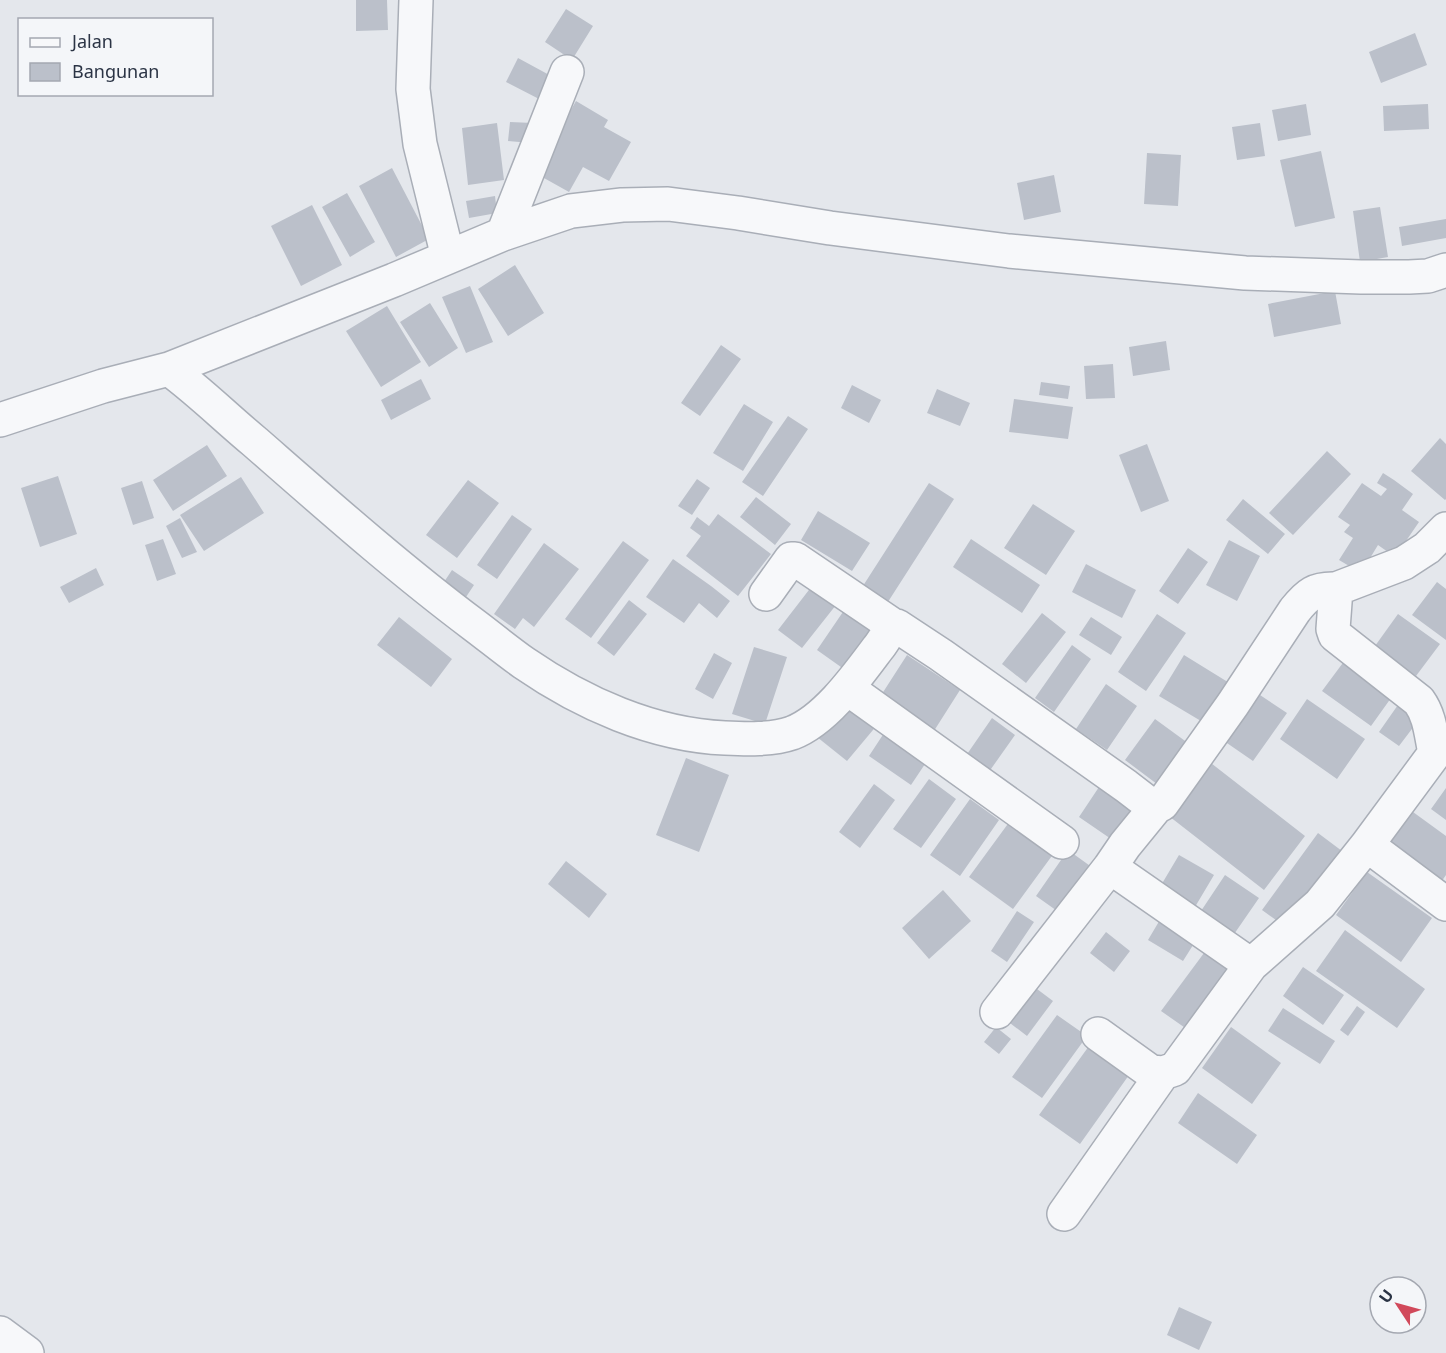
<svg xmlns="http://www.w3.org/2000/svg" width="1446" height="1353" font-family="'Noto Sans',sans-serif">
  <rect width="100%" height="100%" fill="#e4e7ec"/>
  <!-- building -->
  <path fill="#bbc0ca" d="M356 0H387L388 30 356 31Z
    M566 9 593 26 572 60 545 42Z
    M1415 33 1427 65 1381 83 1369 52Z
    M518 58 553 77 541 100 506 82Z
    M576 101 608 120 604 127 631 142 609 181 583 167 569 192 535 173Z
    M1306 104 1311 135 1278 141 1272 110Z
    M1428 104 1429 129 1384 131 1383 106Z
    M510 122 533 123 531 143 508 141Z
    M497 123 504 180 468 185 462 128Z
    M1260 123 1265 156 1237 160 1232 127Z
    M1321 151 1335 218 1295 227 1280 160Z
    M1147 153 1181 155 1178 206 1144 204Z
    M392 168 429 239 396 257 359 186Z
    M1054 175 1061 212 1024 220 1017 183Z
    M347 193 375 242 350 257 322 207Z
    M495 196 497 213 469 218 466 201Z
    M312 205 342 265 301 286 271 226Z
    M1380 207 1388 257 1360 262 1353 211Z
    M1446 219V238L1402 246 1399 227Z
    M515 265 544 313 508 336 478 289Z
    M470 286 493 342 466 353 442 297Z
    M1335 291 1341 324 1274 337 1268 304Z
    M430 303 458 348 429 367 400 322Z
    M387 306 421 362 381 387 346 331Z
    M1166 341 1170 370 1133 376 1129 347Z
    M721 345 741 359 700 416 681 403Z
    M1113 364 1115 398 1086 399 1084 366Z
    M421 379 431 399 391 420 381 400Z
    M1041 382 1070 386 1068 399 1039 395Z
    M852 385 881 400 869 423 841 408Z
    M937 389 970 403 960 426 927 413Z
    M1014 399 1073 407 1068 439 1009 432Z
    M744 404 773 422 743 471 713 453Z
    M788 416 808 429 763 496 742 482Z
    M1440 438 1446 444V499L1445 500 1411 471Z
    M1147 444 1169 501 1141 512 1119 455Z
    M207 445 227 476 173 511 153 480Z
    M1327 451 1351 474 1293 535 1269 513Z
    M1383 473 1394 480 1413 494 1402 510 1419 522 1395 557 1378 545 1361 573 1339 560 1353 538 1344 532 1350 525 1338 517 1362 483 1381 496 1387 489 1377 483Z
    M58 476 77 534 40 547 21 488Z
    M241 477 264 513 204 551 180 515Z
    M697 479 710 488 692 515 678 506Z
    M468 480 499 503 457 558 426 535Z
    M142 481 154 518 133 525 121 488Z
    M929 483 954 499 886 605 861 589Z
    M756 497 791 524 775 545 740 517Z
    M1243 499 1285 534 1268 554 1226 520Z
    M1033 504 1075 531 1046 575 1004 548Z
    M818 511 870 543 852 571 801 540Z
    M718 514 771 554 738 596 686 556 701 536 690 528 697 517 709 526Z
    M512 515 532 529 497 579 477 565Z
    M180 518 197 552 182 558 166 526Z
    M163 539 176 574 157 581 145 545Z
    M971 539 1040 585 1022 613 953 567Z
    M1229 540 1260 556 1237 601 1206 585Z
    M623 541 649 560 591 638 565 619Z
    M544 543 579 569 534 627 523 618 515 629 494 614Z
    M1188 548 1208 562 1178 604 1159 591Z
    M673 559 711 586 730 601 717 618 699 603 684 623 646 597Z
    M1086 564 1136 590 1122 618 1072 592Z
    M96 568 104 585 69 603 60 587Z
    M452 570 474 585 462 603 440 588Z
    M1437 582 1446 589V640L1412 615Z
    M812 586 836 605 802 648 778 630Z
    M629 600 647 614 614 656 597 643Z
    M847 606 878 628 848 672 817 650Z
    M1042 613 1066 632 1026 683 1002 664Z
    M1157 614 1186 633 1146 691 1118 672Z
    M1398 614 1440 644 1416 676 1375 646Z
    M399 617 452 659 431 687 377 645Z
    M1091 617 1122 637 1111 655 1079 635Z
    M1072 645 1091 659 1054 712 1035 698Z
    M754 647 787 657 765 724 732 714Z
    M714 653 732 663 713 699 695 689Z
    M907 655 960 690 932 734 878 700Z
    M1184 655 1231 684 1206 724 1159 696Z
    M1348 656 1396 691 1371 726 1322 691Z
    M1106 684 1137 706 1107 750 1076 729Z
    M1257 693 1287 713 1253 761 1224 741Z
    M848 699 878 724 847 761 817 737Z
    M1307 699 1365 739 1337 779 1280 739Z
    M1400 702 1421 717 1399 746 1379 732Z
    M992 718 1015 735 986 776 963 760Z
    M1155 719 1192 746 1161 787 1125 760Z
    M888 727 931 755 911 785 869 756Z
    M686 758 729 775 699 852 656 835Z
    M1207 760 1305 836 1264 890 1165 813Z
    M929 779 956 799 921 848 893 829Z
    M874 784 895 800 860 848 839 832Z
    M1099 787 1134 811 1114 841 1079 817Z
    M1446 788V820L1431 809Z
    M970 799 999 820 960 876 930 855Z
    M1413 812 1446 836V875L1439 885 1387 847Z
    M1010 821 1054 853 1013 909 969 877Z
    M1318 833 1346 854 1290 930 1262 910Z
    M1068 850 1093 868 1060 913 1036 896Z
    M1179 855 1214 875 1192 912 1157 892Z
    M566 861 607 894 589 918 548 884Z
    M1367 872 1432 918 1401 962 1336 915Z
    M1225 875 1259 898 1230 940 1197 917Z
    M943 890 971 921 929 959 902 928Z
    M1017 911 1034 922 1007 962 991 951Z
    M1164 913 1200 934 1183 961 1148 940Z
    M1345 930 1425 989 1397 1028 1316 971Z
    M1106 932 1130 951 1114 972 1090 953Z
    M1204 953 1233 974 1191 1032 1161 1011Z
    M1303 967 1344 995 1323 1025 1283 996Z
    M1033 986 1053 1001 1027 1036 1006 1020Z
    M1357 1006 1365 1012 1348 1036 1340 1030Z
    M1283 1008 1335 1041 1320 1064 1268 1031Z
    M1057 1015 1087 1036 1042 1098 1012 1077Z
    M996 1027 1011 1039 999 1054 984 1042Z
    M1231 1027 1281 1063 1252 1104 1202 1068Z
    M1089 1046 1129 1075 1080 1144 1039 1115Z
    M1198 1093 1257 1135 1237 1164 1178 1123Z
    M1179 1307 1212 1322 1199 1350 1167 1335Z"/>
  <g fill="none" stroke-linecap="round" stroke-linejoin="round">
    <defs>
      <path id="minor" d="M416 0 413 89 420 144 448 257
        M503 234 567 72
        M169 369 394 280 503 234 571 211 622 205 668 204 738 213 830 228 1009 251 1245 273 1361 277H1409L1428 276 1446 270
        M0 420 103 386 169 369C199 391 226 418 255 442 326 504 398 568 474 625 490 637 507 651 524 663 582 703 653 735 725 738 746 739 772 740 792 733 826 720 857 676 878 648 884 641 887 633 894 626H897L941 655 1126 786 1152 806 1156 807 1162 804 1233 704 1295 610C1308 594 1315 588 1336 589L1404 563 1427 548 1446 529
        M766 594 791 559H795L894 626
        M847 688 1062 842
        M1156 807 1125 845 1110 867 1251 965
        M1367 845 1446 904
        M997 1012 1110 867
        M1098 1034 1151 1072 1163 1073 1175 1069 1251 965 1320 904 1367 845 1435 753C1431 735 1430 716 1419 701L1335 635 1333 629 1336 589
        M1064 1214 1163 1073
        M0 1333 27 1353"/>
    </defs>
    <!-- minor casing -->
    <use href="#minor" stroke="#a9aeb7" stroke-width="36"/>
    <!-- minor -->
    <use href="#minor" stroke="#f7f8fa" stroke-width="33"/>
  </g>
  <!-- legend -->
  <rect x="18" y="18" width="195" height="78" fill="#f4f6f9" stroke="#a4a8b1" stroke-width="1.5"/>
  <rect x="30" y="38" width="30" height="9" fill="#f7f8fa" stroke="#a4a8b1" stroke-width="1.5"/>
  <text x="72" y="48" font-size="18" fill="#2b3445">Jalan</text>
  <rect x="30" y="63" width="30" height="18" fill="#bbc0ca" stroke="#a4a8b1" stroke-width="1.5"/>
  <text x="72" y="78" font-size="18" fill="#2b3445">Bangunan</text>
  <!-- north arrow -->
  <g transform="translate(1398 1305) rotate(306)"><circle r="28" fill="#f4f6f9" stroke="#a4a8b1" stroke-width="1.5"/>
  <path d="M0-4.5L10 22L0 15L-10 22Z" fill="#d1495b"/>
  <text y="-9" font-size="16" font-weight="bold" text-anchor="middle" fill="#2b3445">U</text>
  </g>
</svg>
